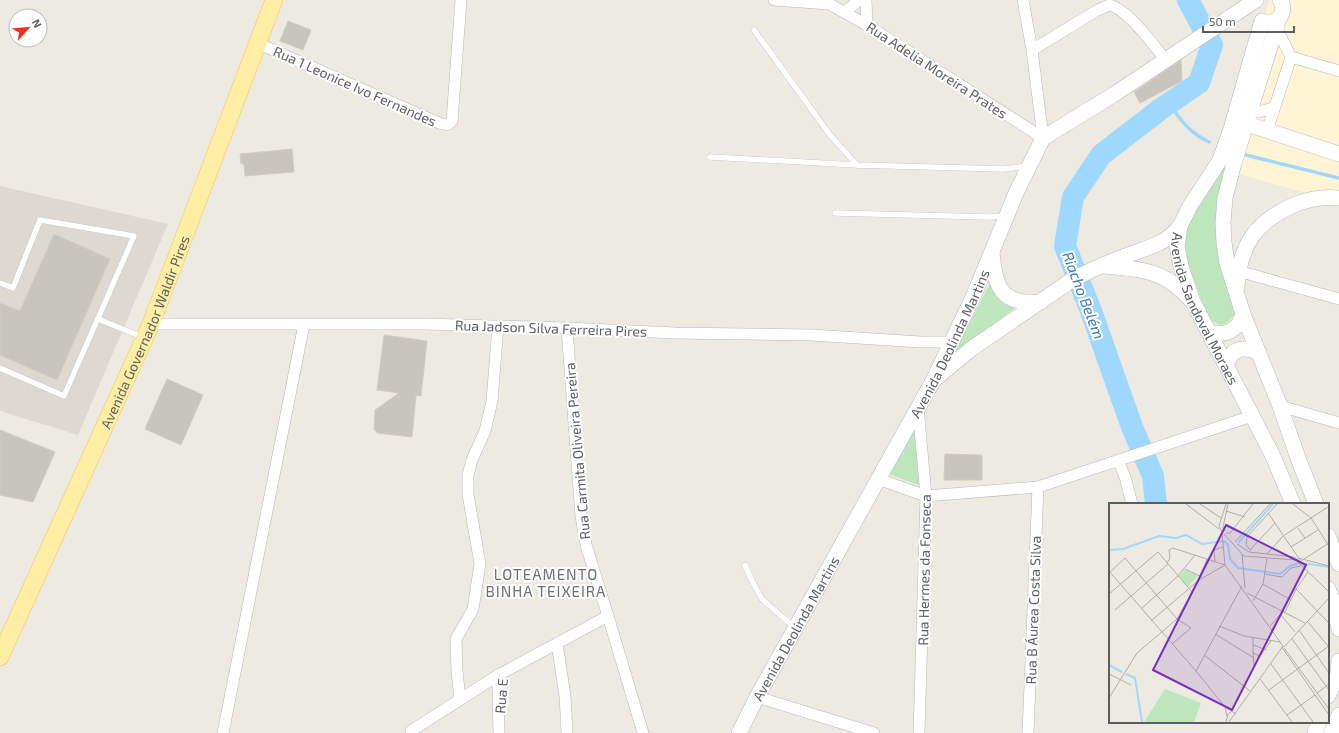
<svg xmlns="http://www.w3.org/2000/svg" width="1339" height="733" font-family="'Exo 2',sans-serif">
  <rect width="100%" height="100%" fill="#edeae1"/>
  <!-- commercial -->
  <path fill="#fff4d4" d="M1269 0H1339V202L1221 169Z"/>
  <!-- education -->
  <path fill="#ddd9d0" d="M0 186 168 224 78 435 0 411Z"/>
  <!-- green -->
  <path fill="#bde6bc" d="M1241 112 1220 203 1235 314 1226 323 1220 325 1209 319 1190 271 1185 252 1184 228Z
    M991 281 1017 306 953 357Z
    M917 420 919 485 888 474Z"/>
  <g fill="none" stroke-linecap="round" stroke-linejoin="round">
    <!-- stream -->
    <path stroke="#9fd8ff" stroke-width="3.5" d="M1169 103C1180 120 1190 133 1209 142
      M1246 155 1339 178"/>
    <!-- river -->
    <path stroke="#9fd8ff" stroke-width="22" d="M1156 504 1153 476 1132 427 1091 311 1065 246 1073 197 1101 155 1162 108 1199 83 1212 45 1188 0"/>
  </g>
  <!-- building -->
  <path fill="#c8c5be" stroke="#d2ccbf" d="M288 21 311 30 303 50 280 41Z
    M1181 60 1182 81 1140 103 1134 92Z
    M292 149 294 172 245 176 244 164H241L240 154Z
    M54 234 110 259 57 380 0 355V303L20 311Z
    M384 335 427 341 421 396 416 395 412 437 377 433 374 429 375 410 399 393 377 390Z
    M167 379 203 395 181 445 145 429Z
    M0 430 55 452 33 502 0 495Z
    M945 454 982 455V480H944Z"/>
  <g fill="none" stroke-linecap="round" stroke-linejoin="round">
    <defs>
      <path id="service" d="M754 30 830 135 857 165
        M710 157 857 165 1003 169 1028 166
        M835 213 988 217 1006 216
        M0 283 13 288 40 220 134 236 64 396 0 368
        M98 319 142 337
        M745 565 754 585 762 599 795 628"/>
      <path id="minor" d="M774 0 829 4
        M822 0 867 25 1043 138
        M866 0 867 25
        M1023 0 1032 50 1043 138
        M845 12 859 0
        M1276 27 1291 57 1339 71
        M257 43 439 123C444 125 449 126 452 121L461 0
        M1032 50 1096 11 1109 5C1127 8 1154 46 1166 60
        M1250 112H1259L1273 108
        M1267 131 1291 57
        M1238 271 1339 299
        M151 324H424L567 328 675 333 812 335 920 342H951
        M567 328 581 516 586 545 608 616 643 733
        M1280 406 1339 423
        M918 407 926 496 919 733
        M1118 460 1125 477 1132 504
        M878 479 926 496 1038 487 1252 416
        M557 643 565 696 567 733
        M757 697 874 733
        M460 699 457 671 456 639 473 609 480 564 468 494V475L472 460 485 431 492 401 498 326
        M411 731 500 674
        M223 733 304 324
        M499 733 498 690 500 674 608 616
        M1028 733 1038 487"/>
      <g id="secondary">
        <path d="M1279 18 1234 163 1225 198 1223 223 1224 242 1227 263 1243 314 1280 406 1298 458 1316 504"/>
        <path id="s1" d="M1262 21 1231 129 1220 160 1190 206 1180 226 1177 246 1181 267 1193 302 1272 454 1293 504"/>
        <path d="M1271 22C1282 20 1286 9 1280 0"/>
        <path d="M1247 124 1339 154"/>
        <path d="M992 252C995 288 1001 305 1041 302"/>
        <path d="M1104 266C1127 268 1154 269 1172 283 1179 288 1185 294 1191 300"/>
        <path d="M1237 287C1240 245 1255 222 1294 205 1308 199 1323 196 1339 198"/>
        <path d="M1208 331C1224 338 1239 330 1243 314"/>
        <path d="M1227 366C1227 363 1228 360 1230 357 1236 346 1250 348 1259 353"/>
        <path d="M936 378 971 349 1069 282C1087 271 1107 263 1128 255 1149 247 1166 244 1180 226"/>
        <path d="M1328 536 1339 564"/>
        <path d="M1328 589 1333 601 1339 629"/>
        <path d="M1328 696 1338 674 1339 661"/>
        <path id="s2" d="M739 733 757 697 933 381 974 295 1016 193 1043 138 1113 95 1256 0"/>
        <path d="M1315 733 1319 722"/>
        <path d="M1331 733 1339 715"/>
      </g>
      <g id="primary">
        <path id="s3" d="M0 657 151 324 274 0"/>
      </g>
    </defs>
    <!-- service casing -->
    <use href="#service" stroke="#b4b8bc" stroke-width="6"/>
    <!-- minor casing -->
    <use href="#minor" stroke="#b4b8bc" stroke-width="12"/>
    <!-- secondary casing -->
    <use href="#secondary" stroke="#b5b9be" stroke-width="16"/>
    <!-- primary casing -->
    <use href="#primary" stroke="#f7c451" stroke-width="18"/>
    <!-- service -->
    <use href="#service" stroke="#fff" stroke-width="5.5"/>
    <!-- minor -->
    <use href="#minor" stroke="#fff" stroke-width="11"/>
    <!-- secondary -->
    <use href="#secondary" stroke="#fff" stroke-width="15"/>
    <!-- primary -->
    <use href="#primary" stroke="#ffeea4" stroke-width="17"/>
  </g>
  <g text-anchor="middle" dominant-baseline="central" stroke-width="4" stroke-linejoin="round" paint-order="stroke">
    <!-- street labels -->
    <g font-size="14" fill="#5a5e63" stroke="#fff">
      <text transform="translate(937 70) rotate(33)">Rua Adelia Moreira Prates</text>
      <text transform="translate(355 86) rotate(24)">Rua 1 Leonice Ivo Fernandes</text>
      <text stroke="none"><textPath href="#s1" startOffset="311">Avenida Sandoval Moraes</textPath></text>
      <text transform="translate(551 328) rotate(2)">Rua Jadson Silva Ferreira Pires</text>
      <text stroke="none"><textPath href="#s3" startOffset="356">Avenida Governador Waldir Pires</textPath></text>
      <text stroke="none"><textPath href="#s2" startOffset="443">Avenida Deolinda Martins</textPath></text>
      <text transform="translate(577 451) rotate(-95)">Rua Carmita Oliveira Pereira</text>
      <text transform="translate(924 570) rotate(-89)">Rua Hermes da Fonseca</text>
      <text transform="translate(1033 610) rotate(-88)">Rua B Áurea Costa Silva</text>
      <text stroke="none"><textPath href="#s2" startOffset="119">Avenida Deolinda Martins</textPath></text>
      <text transform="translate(501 696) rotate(-85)">Rua E</text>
    </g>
    <!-- water labels -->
    <g font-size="15" font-style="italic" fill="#3978b5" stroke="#fff">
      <text transform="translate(1084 295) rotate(69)">Riacho Belém</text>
    </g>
    <!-- neighbourhood labels -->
    <g font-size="15" letter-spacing="1" fill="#6a7075" stroke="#fff">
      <text x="546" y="574">LOTEAMENTO<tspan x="546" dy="17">BINHA TEIXEIRA</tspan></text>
    </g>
  </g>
  <!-- overview -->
  <g transform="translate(1109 503)">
    <rect width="220" height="220" fill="#edeae1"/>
    <path d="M76 67 89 72 79 84 70 73ZM56 186 92 200 85 219H35Z" fill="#bde6bc"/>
    <path fill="none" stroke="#9fd8ff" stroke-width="2" d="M129 40 164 1M0 47 14 46 50 33 67 35 77 32 93 41 115 38 119 42 121 56 129 65 171 71 181 63 190 60M194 60 220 64M0 162 13 169M17 171 26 175 33 219"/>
    <path fill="none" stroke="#aeaeab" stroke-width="1" d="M77 1 110 26M91 1 112 15M184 1 202 15 220 43M117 8 136 14M159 10 191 57M189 25 196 35M115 28 114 24 119 1M113 29 110 23 117 1M113 30 116 62 174 143M117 30H121L144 1M115 31 135 53 187 57 220 89M126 39 161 1M128 41 140 49 185 54 192 59M182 44 209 27M141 47 166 20M142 48 137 42 138 34 168 1M133 51 136 85M158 51 174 33 219 4M189 55 220 63M106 58 105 47 114 44M192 58 220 40M58 60 61 55 60 47 64 45 116 62M76 66 93 74M0 68 87 168 116 204 118 213M0 70 16 55 68 116 82 125 63 141M155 71 173 74 182 65 192 63M91 73 98 56M154 81 182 97M187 86 220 120M138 90 196 120M0 91 49 49 83 89M144 98 154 81 158 55M33 105 69 73 86 52M6 107 59 61M176 109 187 86 199 69M172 112 186 129M42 118 90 77 116 62M199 119 219 143M110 123 135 133 171 139M161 123 175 108M190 127 220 170M106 131 145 155M144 135V150L151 153 162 138M183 136 220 187M144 142 158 147M175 144 220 95M175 145 220 206M174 146 220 212M144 150 145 163M95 152 141 188M162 161 204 219M87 168 133 83M0 171 22 182M151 176 183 219M160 187 220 143M208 190 220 181M0 195 28 150 68 116 90 77M116 204 127 211M178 212 206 192M117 219 119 211 123 208M120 219 174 143 173 146"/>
    <path fill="#7b2cbf" fill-opacity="0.15" stroke="#7b2cbf" stroke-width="2" d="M117 22 197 62 123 207 44 167Z"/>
    <rect width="220" height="220" fill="none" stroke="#5a5e63" stroke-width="2"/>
  </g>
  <!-- north arrow -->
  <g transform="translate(28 28) rotate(63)"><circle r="19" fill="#ffffff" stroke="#bdbfc1"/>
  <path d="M0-3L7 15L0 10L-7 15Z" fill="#ef2f25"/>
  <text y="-6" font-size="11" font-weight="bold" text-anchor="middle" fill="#5a5e63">N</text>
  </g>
  <!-- scale -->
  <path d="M1203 26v6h91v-6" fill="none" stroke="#5a5e63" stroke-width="2"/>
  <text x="1209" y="26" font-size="12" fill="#5a5e63" stroke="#ffffff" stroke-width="3" paint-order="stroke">50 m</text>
</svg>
